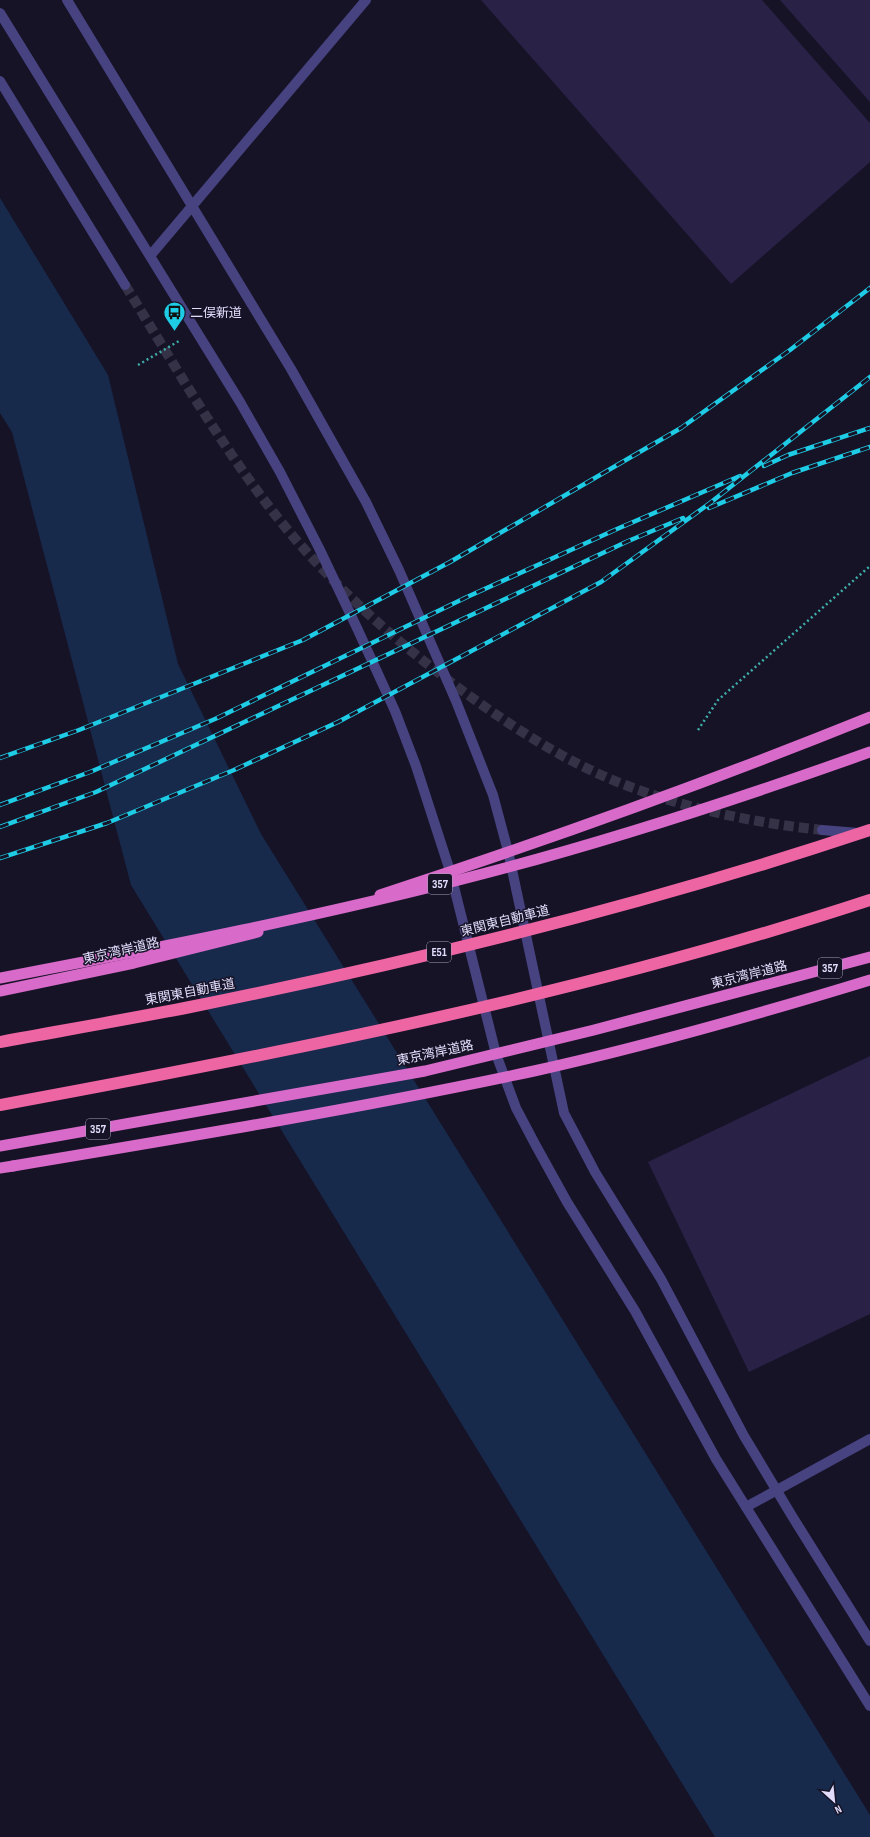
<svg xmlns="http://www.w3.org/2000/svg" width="870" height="1837" font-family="'Sofia Sans Condensed','Noto Sans JP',sans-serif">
  <rect width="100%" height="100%" fill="#171327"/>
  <!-- water -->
  <path fill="#172a4c" d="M0 198 108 375 178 664 261 834 870 1815V1837H715L131 885 12 432 0 413Z"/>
  <!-- building -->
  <path fill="#292146" d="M481 0H762L870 123V162L731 284Z
    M780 0H870V102Z
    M870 1056V1314L749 1372 648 1162Z"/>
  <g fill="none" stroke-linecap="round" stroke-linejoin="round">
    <!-- tertiary-tunnel -->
    <path stroke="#353147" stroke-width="10" stroke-dasharray="10 5" stroke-linecap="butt" d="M125 285C169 356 211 429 261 496 317 572 388 636 464 692 515 729 569 764 628 786 691 810 756 823 822 830"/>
    <!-- path -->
    <path stroke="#3eaeaa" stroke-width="2.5" stroke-dasharray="2 3" stroke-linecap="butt" d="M138 365 179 341
      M698 730 718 700 870 566"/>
    <!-- service -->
    <path stroke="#474381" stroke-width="10" d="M193 205 366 0
      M746 1507 870 1439"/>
    <!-- tertiary -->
    <path stroke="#474381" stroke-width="10" d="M67 0 291 369 366 502 399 570 456 701 493 795 508 851 564 1113 595 1172 661 1279 744 1436 792 1516 870 1641
      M0 13 240 402 280 472 319 548 357 628 395 711 416 766 450 871 496 1054 516 1108 535 1144 567 1202 635 1311 716 1459 870 1706
      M0 81 125 285
      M150 256 193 205
      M822 830 858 833"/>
    <!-- trunk -->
    <path stroke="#d86ac9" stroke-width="11" d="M380 895C545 841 709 782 870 717
      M0 991 134 963 258 932
      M0 1146 425 1071 594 1030 870 957
      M0 1168 13 1166"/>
    <defs>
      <path id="rail" d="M764 466 788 455 870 428
        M709 508 792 473 870 447
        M0 758 79 730 303 640 450 562 681 428 790 350 870 288
        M0 805 90 772 215 719 467 597 617 529 740 476
        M0 827 96 792 626 542 683 518
        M0 858 107 823 234 770 338 722 601 582 710 503 870 377"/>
    </defs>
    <!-- rail casing -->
    <use href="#rail" stroke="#1ecce6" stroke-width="4.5"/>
    <!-- rail -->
    <use href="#rail" stroke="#171327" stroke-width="3" stroke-dasharray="9" stroke-linecap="butt"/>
    <!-- trunk-bridge -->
    <path stroke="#d86ac9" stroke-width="11" d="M0 978C163 947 326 915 486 873 616 839 744 797 870 752
      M13 1166C187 1137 361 1108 534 1071 647 1046 759 1014 870 980"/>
    <!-- motorway-bridge -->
    <path stroke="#ee65a3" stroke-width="12" d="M0 1042C65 1030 130 1019 195 1006 423 960 649 904 870 830
      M0 1105C293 1051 587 993 870 900"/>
  </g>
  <!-- icons -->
  <defs>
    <symbol id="bus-pin" viewBox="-11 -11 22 30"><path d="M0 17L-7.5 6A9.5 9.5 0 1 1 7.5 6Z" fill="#1ecce6" stroke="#171327"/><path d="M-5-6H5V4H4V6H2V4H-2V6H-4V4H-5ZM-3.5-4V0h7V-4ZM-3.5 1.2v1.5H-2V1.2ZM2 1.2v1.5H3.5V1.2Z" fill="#111"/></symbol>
  </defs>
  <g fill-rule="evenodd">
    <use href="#bus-pin" x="162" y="300" width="25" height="34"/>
  </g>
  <g text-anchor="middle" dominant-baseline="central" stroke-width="3" stroke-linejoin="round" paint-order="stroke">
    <!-- shield labels -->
    <g fill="#171327" stroke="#a4a0bb" stroke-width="1">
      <rect x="428" y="874" width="24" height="20" rx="3"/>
      <rect x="427" y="942" width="24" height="20" rx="3"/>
      <rect x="818" y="958" width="24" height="20" rx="3"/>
      <rect x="86" y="1119" width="24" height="20" rx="3"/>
    </g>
    <g font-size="12" font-weight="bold" fill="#e1dcfb">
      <text x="440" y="884">357</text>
      <text x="439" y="952">E51</text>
      <text x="830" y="968">357</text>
      <text x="98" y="1129">357</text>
    </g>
    <!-- poi labels -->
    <g font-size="13" fill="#e1dcfb" stroke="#171327" text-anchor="start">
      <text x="190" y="313">二俣新道</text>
    </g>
    <!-- street labels -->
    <g font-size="13" fill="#e1dcfb" stroke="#171327">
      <text transform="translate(505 921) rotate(-14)">東関東自動車道</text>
      <text transform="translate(121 951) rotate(-13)">東京湾岸道路</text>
      <text transform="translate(749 975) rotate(-14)">東京湾岸道路</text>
      <text transform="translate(190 992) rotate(-11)">東関東自動車道</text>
      <text transform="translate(435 1053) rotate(-12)">東京湾岸道路</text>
    </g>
  </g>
  <!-- north arrow -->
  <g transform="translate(834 1801) rotate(153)" stroke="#171327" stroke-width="3" paint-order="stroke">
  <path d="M0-3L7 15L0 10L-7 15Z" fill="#e1dcfb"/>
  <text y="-6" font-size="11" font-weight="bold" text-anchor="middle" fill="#e1dcfb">N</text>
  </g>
</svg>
